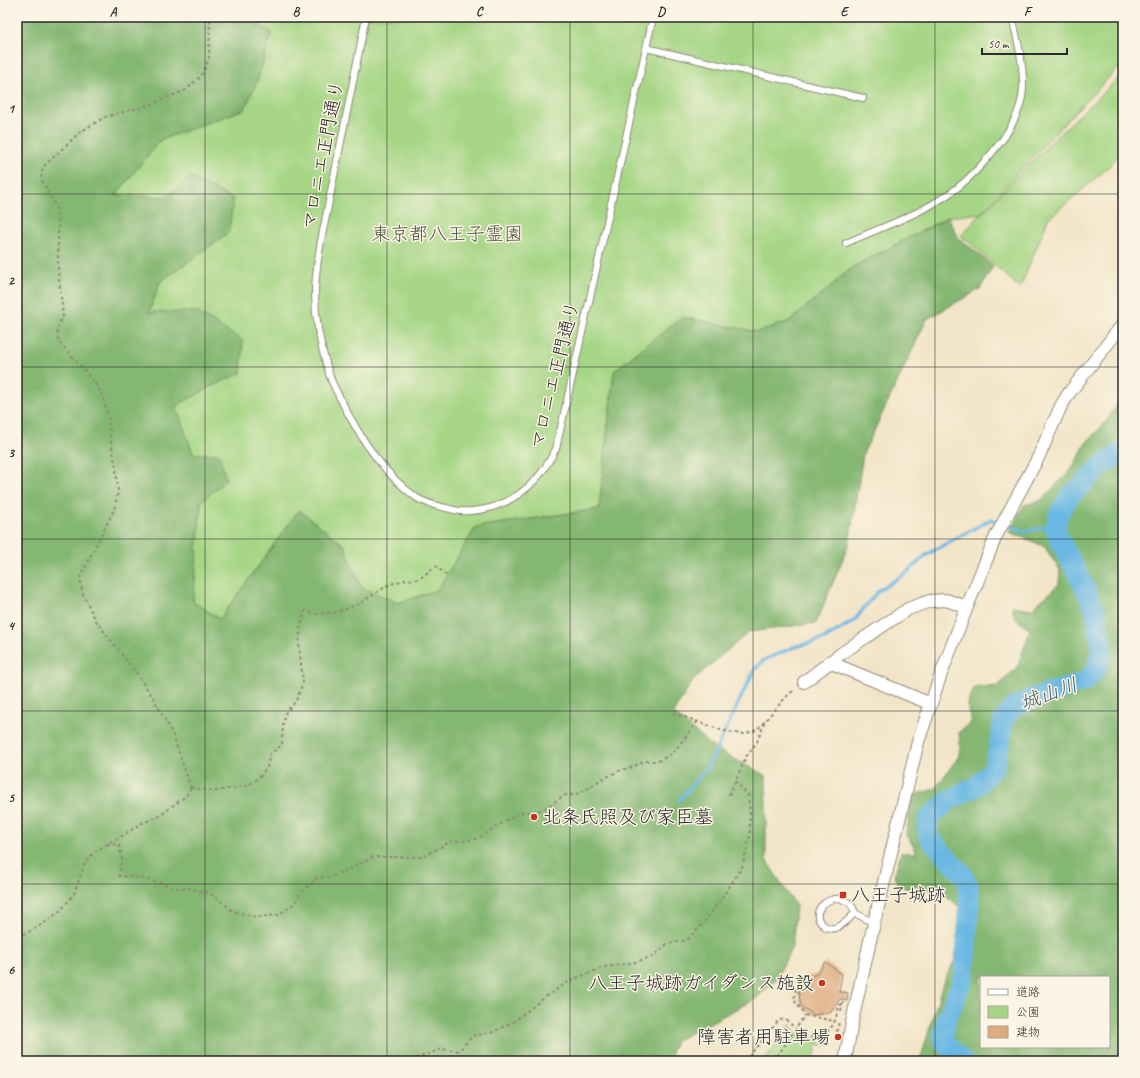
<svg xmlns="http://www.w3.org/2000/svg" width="1140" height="1078" font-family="Caveat,'Klee One',sans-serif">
  <rect width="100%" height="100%" fill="#fcf5e5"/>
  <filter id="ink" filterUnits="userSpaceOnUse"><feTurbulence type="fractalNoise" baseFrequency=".025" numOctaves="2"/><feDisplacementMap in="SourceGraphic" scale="8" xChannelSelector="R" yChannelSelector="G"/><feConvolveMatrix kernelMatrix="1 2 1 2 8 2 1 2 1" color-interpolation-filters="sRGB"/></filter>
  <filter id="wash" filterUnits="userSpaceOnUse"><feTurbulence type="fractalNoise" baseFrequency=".012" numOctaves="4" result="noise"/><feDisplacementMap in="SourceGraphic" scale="16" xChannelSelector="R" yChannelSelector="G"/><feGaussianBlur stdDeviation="0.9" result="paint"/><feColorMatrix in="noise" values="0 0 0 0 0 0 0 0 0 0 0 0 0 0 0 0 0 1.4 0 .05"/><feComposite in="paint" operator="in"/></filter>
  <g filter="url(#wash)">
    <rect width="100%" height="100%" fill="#f2e4c7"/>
    <!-- green -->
    <path fill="#a6d685" stroke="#688058" d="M243 17H1123V63L1052 136 981 213 948 217 853 267 790 321 758 332 682 317 614 371 599 509 476 527 437 591 398 603 360 587 345 546 299 510 220 619 193 602 201 502 193 454 175 406 216 384 241 373 197 312 149 313 160 282 229 232 167 197 116 195 160 140 245 109 272 33Z
      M1123 74V151L1104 171 1048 219 1020 288 961 235 1054 139Z
      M790 1024 795 1032 813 1040 828 1034 826 1046 817 1044 814 1061H764Z"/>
    <!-- forest -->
    <path fill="#84b772" stroke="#58714e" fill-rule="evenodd" d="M17 17H243L272 32 258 79 245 109 160 140 116 195 167 197 190 177 233 199 229 232 160 282 149 312H197L243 341 241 373 216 384 176 406 193 454H219L226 480 201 502 193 602 220 619 299 510 345 546 361 587 398 603 437 590 476 527 599 509 614 371 682 317 758 332 790 321 853 267 948 217 958 237 993 266 980 289 927 319 863 454 849 544 816 623 749 632 694 679 673 713 714 748 766 776V860L796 906 792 947 776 979 757 998 677 1040 671 1051 673 1061H17Z
      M1123 396V1061H920L943 983 955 960 961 919V908L945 895 919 886 908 889 899 885 894 877 901 853H917L906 833 913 795 935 789 959 756 960 740 959 732 972 721C971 717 968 712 968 708 968 700 971 690 977 686L989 687 998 686 1018 666 1030 630 1015 618 1012 606 1032 609 1059 584 1060 570 1044 546 1009 532 1024 505 1040 501 1071 470 1086 443 1105 423ZM981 977H1109V1047H981Z"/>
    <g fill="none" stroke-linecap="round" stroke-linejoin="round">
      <!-- stream -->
      <path stroke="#69b8e3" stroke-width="3.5" d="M679 800 708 767 743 693 755 669 764 660 794 647 824 639 854 621 868 603 878 591 909 571 925 556 936 549 988 521 990 519 1025 532 1045 527 1056 523"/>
      <!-- river -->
      <path stroke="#69b8e3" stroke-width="20" d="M963 1061 945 1043 943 1036 946 1020 964 977 969 905 968 884 962 873 930 839 927 830 929 818 950 799 959 796 966 791 976 787 994 768 1001 736 1003 720 1013 708 1033 698 1085 682 1095 671 1102 654 1096 612 1079 576 1060 541 1055 528 1059 513 1070 496 1103 465 1123 451"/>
    </g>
    <g id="blocks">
      <!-- building -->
      <path fill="#deab80" d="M825 962 842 974 839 992 848 993 847 1001 840 999 831 1012 814 1015 801 1006 798 989 807 977 817 974Z"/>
    </g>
  </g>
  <g filter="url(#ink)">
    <use href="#blocks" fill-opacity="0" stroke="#8e8879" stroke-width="1"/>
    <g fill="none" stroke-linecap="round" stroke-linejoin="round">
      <defs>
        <path id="lane" d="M366 17 321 241C318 258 315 276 315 293 315 319 320 345 328 370 330 380 335 389 340 398 358 435 383 474 417 498 425 503 437 506 446 508 450 509 456 511 461 511 489 513 517 500 536 479 545 470 550 459 556 449L653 17
          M646 48 863 98
          M846 243C884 226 925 213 957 188 975 174 990 156 1003 139 1014 123 1024 103 1023 83 1023 61 1017 38 1012 17
          M855 913C849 919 843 926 835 928 831 929 827 928 823 925 809 913 826 896 841 899 849 901 853 905 855 913L874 923"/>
        <path id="street" d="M829 662 931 704
          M804 682 842 653 908 609 930 601 946 600 967 607
          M845 1061 853 1017 874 923 918 742 941 674 967 607 996 536 1039 456 1061 406 1069 393 1123 324"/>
      </defs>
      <!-- lane casing -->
      <use href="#lane" stroke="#8e8879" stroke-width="8"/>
      <!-- street casing -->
      <use href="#street" stroke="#8e8879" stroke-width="14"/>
      <!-- path -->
      <path stroke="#8e8879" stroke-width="2" stroke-dasharray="3 3" stroke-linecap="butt" d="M673 713 721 730 735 733 744 734 757 730 785 698 795 689
        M191 788 173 735 154 699 135 671 96 621 82 592 80 577 114 510 118 492 116 468 111 441 108 416 102 395 97 386 81 366 58 341 57 329 63 316 58 269V221L55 205 41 179 43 167 80 132 105 117 152 104 186 90 202 75 209 58 210 17
        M191 788 216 791 247 786 259 778 267 767 270 754 282 745 283 723 286 712 296 701 303 682 299 646 300 630 305 611 316 614 332 613 346 609 359 604 388 585 404 580 419 579 436 566 447 576
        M729 795 746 757 757 742 765 721
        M107 844 119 845 122 858 119 876 133 877 162 883 173 888H190L211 894 233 911 257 917 278 915 294 904 300 894 317 878 330 877 354 867 373 857H422L452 841H466L479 838 505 821 522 812 542 810 565 795H574L587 789 600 780 621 770 633 767 644 761H658L672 754 697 722
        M17 936 27 933 46 922 61 910 74 894 85 863 93 853 107 844 122 836 142 823 160 816 172 806 185 797 191 788
        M796 989 794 1000 805 1015 834 1021
        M841 1011 843 1000
        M837 1032 839 1022
        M410 1061 442 1049 459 1051 472 1036 493 1032 513 1022 545 997 570 981 604 967 632 963 652 957 667 944 687 940 704 922 724 895 742 867 750 836V812L748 795 735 781
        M745 1061 779 1020C790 1017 792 1029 801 1034 811 1040 826 1036 832 1026 836 1020 837 1011 840 1005L842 1004
        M774 1061 805 1015"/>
      <!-- lane -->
      <use href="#lane" stroke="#fff" stroke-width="6"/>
      <!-- street -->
      <use href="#street" stroke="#fff" stroke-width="12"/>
    </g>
  </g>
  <!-- grid -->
  <path fill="none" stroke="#2b2b2b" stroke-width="1" stroke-opacity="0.55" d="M205 17V1061M387 17V1061M570 17V1061M753 17V1061M935 17V1061M17 194H1123M17 367H1123M17 539H1123M17 711H1123M17 884H1123"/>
  <!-- markers -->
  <g fill="#c8321e" stroke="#fcf5e5" stroke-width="1.5">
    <circle cx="534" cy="817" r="4"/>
    <rect x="839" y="891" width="8" height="8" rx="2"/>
    <circle cx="822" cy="983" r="4"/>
    <circle cx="838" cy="1037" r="4"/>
  </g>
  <g text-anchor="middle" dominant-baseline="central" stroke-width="3" stroke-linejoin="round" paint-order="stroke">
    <!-- street labels -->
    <g font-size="19" fill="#2b2b2b" stroke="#fcf5e5">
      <text transform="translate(323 155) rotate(-79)">マロニエ正門通り</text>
      <text transform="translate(555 375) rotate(-76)">マロニエ正門通り</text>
    </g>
    <!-- park labels -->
    <g font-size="19" fill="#4a5642" stroke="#fcf5e5">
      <text x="447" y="234">東京都八王子霊園</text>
    </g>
    <!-- poi labels -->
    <g font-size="19" fill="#2b2b2b" stroke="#fcf5e5" text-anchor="start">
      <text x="542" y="817">北条氏照及び家臣墓</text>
      <text x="851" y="895">八王子城跡</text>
      <text x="814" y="983" text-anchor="end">八王子城跡ガイダンス施設</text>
      <text x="830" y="1037" text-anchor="end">障害者用駐車場</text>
    </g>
    <!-- water labels -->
    <g font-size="20" font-style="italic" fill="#415c6b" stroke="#fcf5e5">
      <text transform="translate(1049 694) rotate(-20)">城山川</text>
    </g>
  </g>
  <!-- margin -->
  <rect width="1140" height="1078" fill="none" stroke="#fcf5e5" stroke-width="44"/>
  <!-- legend -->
  <rect x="980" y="976" width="130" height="72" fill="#fcf5e5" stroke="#a8a49b"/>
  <rect x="988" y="989" width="20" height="6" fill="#ffffff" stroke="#a8a49b"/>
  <text x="1016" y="996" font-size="12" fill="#2b2b2b">道路</text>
  <rect x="988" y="1006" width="20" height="12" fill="#a6d685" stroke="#a8a49b"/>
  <text x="1016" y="1016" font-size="12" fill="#2b2b2b">公園</text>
  <rect x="988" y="1026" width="20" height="12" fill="#deab80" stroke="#a8a49b"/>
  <text x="1016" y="1036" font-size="12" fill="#2b2b2b">建物</text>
  <!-- scale -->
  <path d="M982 48v6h85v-6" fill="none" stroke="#2b2b2b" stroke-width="2"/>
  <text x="988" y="48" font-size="12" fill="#2b2b2b" stroke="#fcf5e5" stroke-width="3" paint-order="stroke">50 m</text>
  <rect x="22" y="22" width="1096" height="1034" fill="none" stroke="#2b2b2b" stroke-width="1.5"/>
  <g font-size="13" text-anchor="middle" font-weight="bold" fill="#2b2b2b">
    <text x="113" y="16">A</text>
    <text x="296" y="16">B</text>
    <text x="479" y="16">C</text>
    <text x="661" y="16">D</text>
    <text x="844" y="16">E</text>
    <text x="1027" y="16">F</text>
    <text x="11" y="113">1</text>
    <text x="11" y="285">2</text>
    <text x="11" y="457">3</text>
    <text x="11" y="630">4</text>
    <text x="11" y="802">5</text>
    <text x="11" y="974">6</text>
  </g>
</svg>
